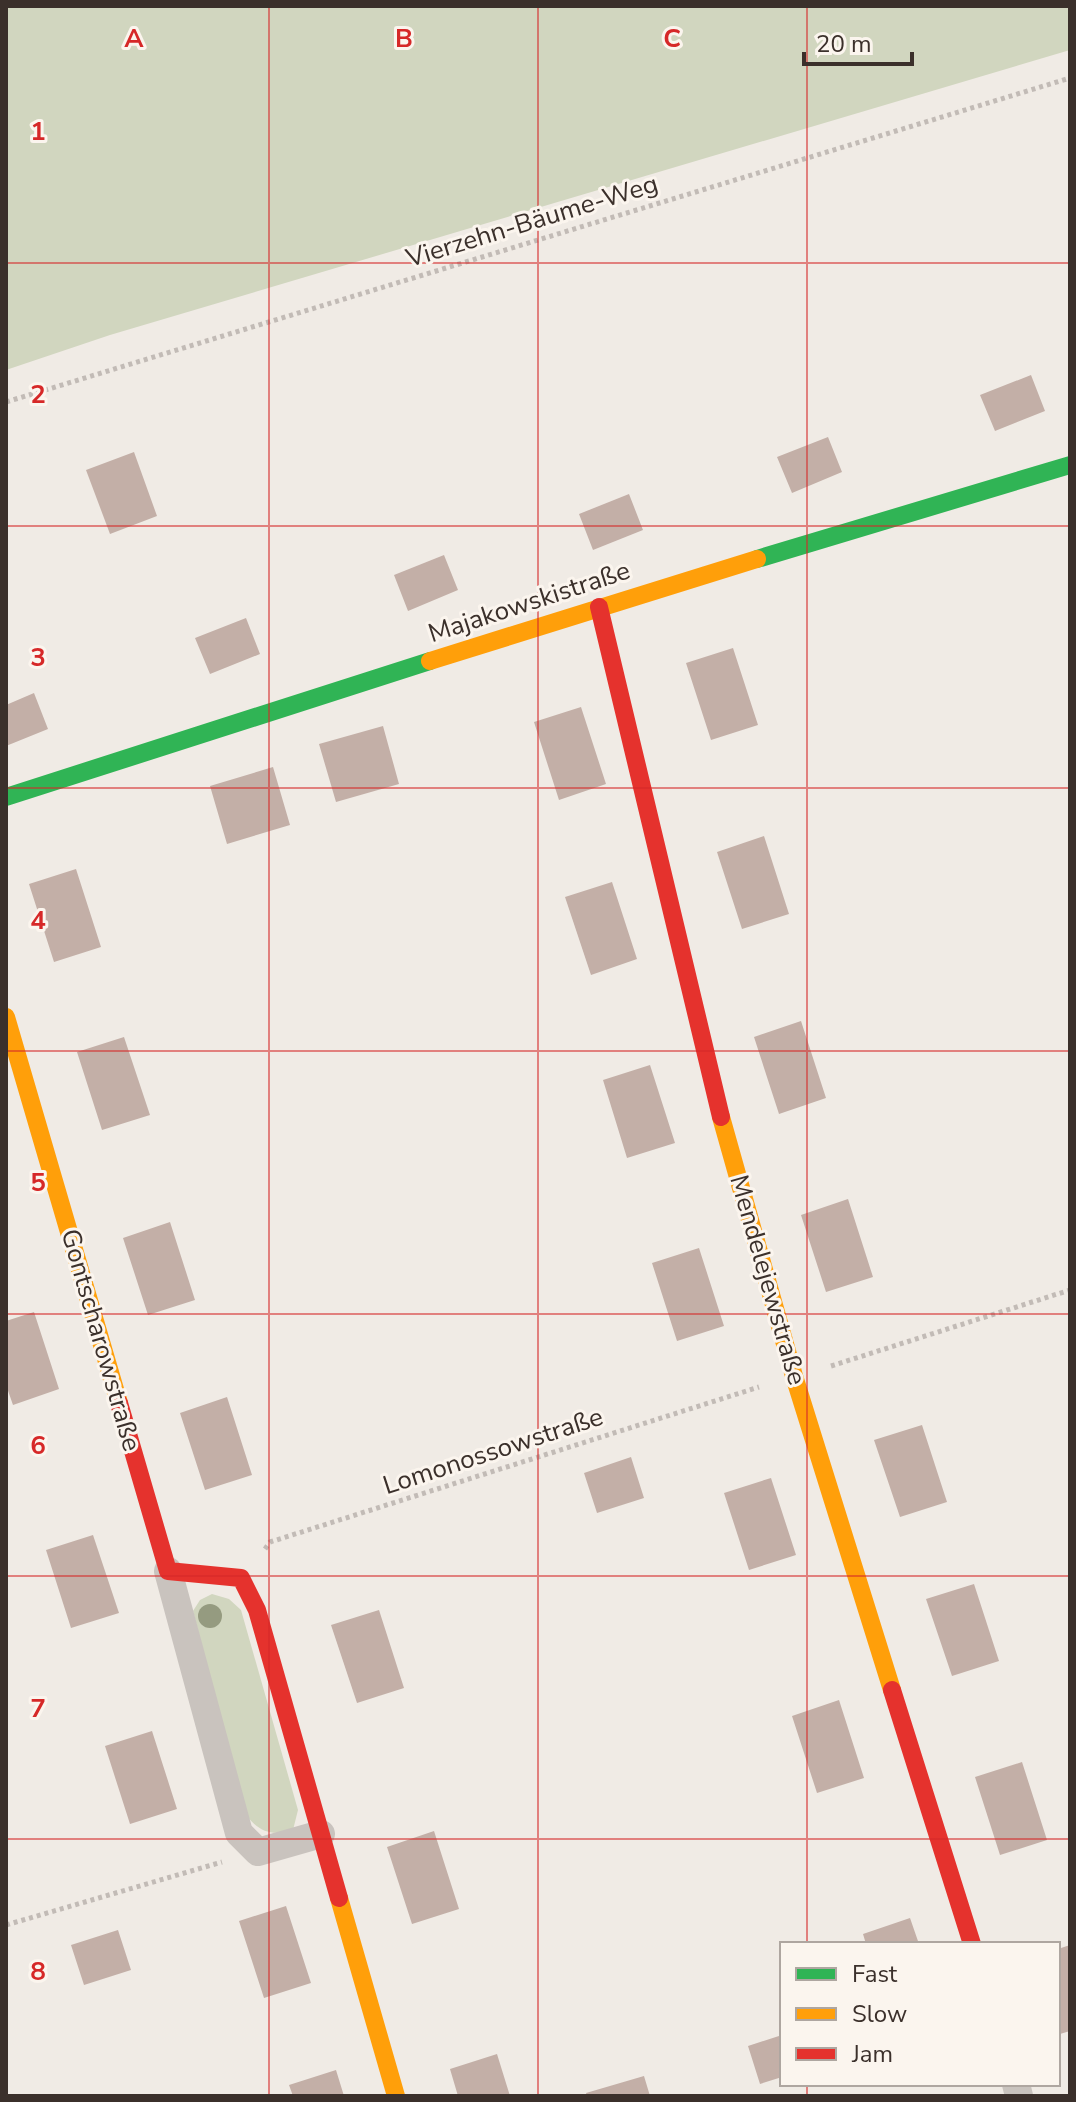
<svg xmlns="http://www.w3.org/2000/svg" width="1076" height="2102" font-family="'Nunito Sans',sans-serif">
  <rect width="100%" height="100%" fill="#f0ebe5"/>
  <!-- green -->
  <path fill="#d1d6bf" d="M6 6H1070V50L110 335 6 370Z
    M212 1594 229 1599 241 1610 298 1810 293 1830C273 1836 260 1833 246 1815L193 1611 200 1600Z"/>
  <!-- building -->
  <path fill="#c3afa7" d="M1031 375 1045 411 995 431 980 395Z
    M828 437 842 472 792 493 777 457Z
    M134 452 157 516 110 534 86 470Z
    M629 494 643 530 593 550 579 514Z
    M444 555 458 590 408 611 394 575Z
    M246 618 260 654 210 674 195 638Z
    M733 648 758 725 711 740 686 663Z
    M34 693 48 729 6 746V705Z
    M581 707 606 784 559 800 534 722Z
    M383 726 399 784 336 802 319 744Z
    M273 767 290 825 227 844 210 786Z
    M764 836 789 914 742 929 717 852Z
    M76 869 101 947 54 962 29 884Z
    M612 882 637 959 591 975 565 897Z
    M801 1021 826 1098 779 1114 754 1037Z
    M124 1037 150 1115 102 1130 77 1052Z
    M650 1065 675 1143 627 1158 603 1080Z
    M848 1199 873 1277 826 1292 801 1215Z
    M170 1222 195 1300 148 1315 123 1238Z
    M699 1248 724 1326 677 1341 652 1263Z
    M34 1312 59 1389 13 1405 6 1385V1321Z
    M227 1397 252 1475 205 1490 180 1413Z
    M922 1425 947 1502 900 1517 874 1440Z
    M631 1457 644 1498 597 1513 584 1473Z
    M771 1478 796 1555 749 1570 724 1493Z
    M93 1535 119 1613 71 1628 46 1550Z
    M974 1584 999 1661 952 1676 926 1599Z
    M379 1610 404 1688 357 1703 331 1625Z
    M839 1700 864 1778 817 1793 792 1716Z
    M152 1731 177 1809 130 1824 105 1746Z
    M1022 1762 1047 1840 1000 1855 975 1777Z
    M434 1831 459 1909 412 1924 387 1847Z
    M286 1906 311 1983 264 1998 239 1921Z
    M910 1918 919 1944H866L863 1934Z
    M118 1930 131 1970 84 1985 71 1945Z
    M1070 1945V2031L1060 2034 1058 1949Z
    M782 2035V2077L760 2084 748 2046Z
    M497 2054 510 2096H458L450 2069Z
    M336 2070 344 2096H293L289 2085Z
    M644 2076 650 2096H587L586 2093Z"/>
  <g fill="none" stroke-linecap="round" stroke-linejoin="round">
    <!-- path -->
    <path stroke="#c2bbb6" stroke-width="5" stroke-dasharray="4 4" stroke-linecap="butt" d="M6 402 1070 78
      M831 1366 1070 1290
      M265 1549 270 1542 759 1387
      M6 1925 222 1862"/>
    <!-- street -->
    <path stroke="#c9c3be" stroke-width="28" d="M168 1571 239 1833 258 1852 321 1834
      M1016 2084 1019 2096"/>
    <!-- fast -->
    <path stroke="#30b455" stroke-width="18" d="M757 559 1070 465
      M6 797 430 661"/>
    <!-- slow -->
    <path stroke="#ff9f0a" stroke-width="18" d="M430 661 757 559
      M6 1017 119 1403
      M721 1117 794 1376 892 1690
      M339 1898 396 2096"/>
    <!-- jam -->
    <path stroke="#e5322d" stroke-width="18" d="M599 607 721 1117
      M119 1403 168 1571 241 1578 257 1610 339 1898
      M892 1690 972 1944"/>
  </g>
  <!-- trees -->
  <circle fill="#959b80" cx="210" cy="1616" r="12"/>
  <!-- grid -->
  <path fill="none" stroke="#d62828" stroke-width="2" stroke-opacity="0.55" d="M269 6V2096M538 6V2096M807 6V1944M6 263H1070M6 526H1070M6 788H1070M6 1051H1070M6 1314H1070M6 1576H1070M6 1839H1070M807 2084V2096"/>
  <g text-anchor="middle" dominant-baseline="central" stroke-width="6" stroke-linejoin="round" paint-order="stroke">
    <!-- street labels -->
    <g font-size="26" fill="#3b302b" stroke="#fbf5ee">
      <text transform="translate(532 221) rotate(-17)">Vierzehn-Bäume-Weg</text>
      <text transform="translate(529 602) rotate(-18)">Majakowskistraße</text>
      <text transform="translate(768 1280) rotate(74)">Mendelejewstraße</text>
      <text transform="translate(101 1340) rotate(74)">Gontscharowstraße</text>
      <text transform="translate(493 1451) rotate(-18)">Lomonossowstraße</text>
    </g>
  </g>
  <g font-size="26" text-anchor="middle" font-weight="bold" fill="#d62828" stroke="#fbf5ee" stroke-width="6" stroke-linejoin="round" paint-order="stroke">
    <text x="134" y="47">A</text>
    <text x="404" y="47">B</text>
    <text x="672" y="47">C</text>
    <text x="38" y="140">1</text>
    <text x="38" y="403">2</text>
    <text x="38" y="666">3</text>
    <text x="38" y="929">4</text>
    <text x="38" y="1191">5</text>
    <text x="38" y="1454">6</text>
    <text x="38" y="1717">7</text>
    <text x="38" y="1980">8</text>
  </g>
  <!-- border -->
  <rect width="1076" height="2102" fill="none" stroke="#3b302b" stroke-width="16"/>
  <!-- legend -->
  <rect x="780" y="1942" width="280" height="144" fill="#fbf5ee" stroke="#aea6a0" stroke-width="2"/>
  <rect x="796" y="1968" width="40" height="12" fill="#30b455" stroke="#aea6a0" stroke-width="2"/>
  <text x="852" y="1982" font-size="24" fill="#3b302b">Fast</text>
  <rect x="796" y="2008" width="40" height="12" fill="#ff9f0a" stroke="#aea6a0" stroke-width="2"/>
  <text x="852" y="2022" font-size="24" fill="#3b302b">Slow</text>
  <rect x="796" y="2048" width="40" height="12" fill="#e5322d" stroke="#aea6a0" stroke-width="2"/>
  <text x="852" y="2062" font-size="24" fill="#3b302b">Jam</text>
  <!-- scale -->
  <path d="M804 52v12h108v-12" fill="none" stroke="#3b302b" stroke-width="4"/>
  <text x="816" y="52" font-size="24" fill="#3b302b" stroke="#fbf5ee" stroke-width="6" paint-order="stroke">20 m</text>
</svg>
